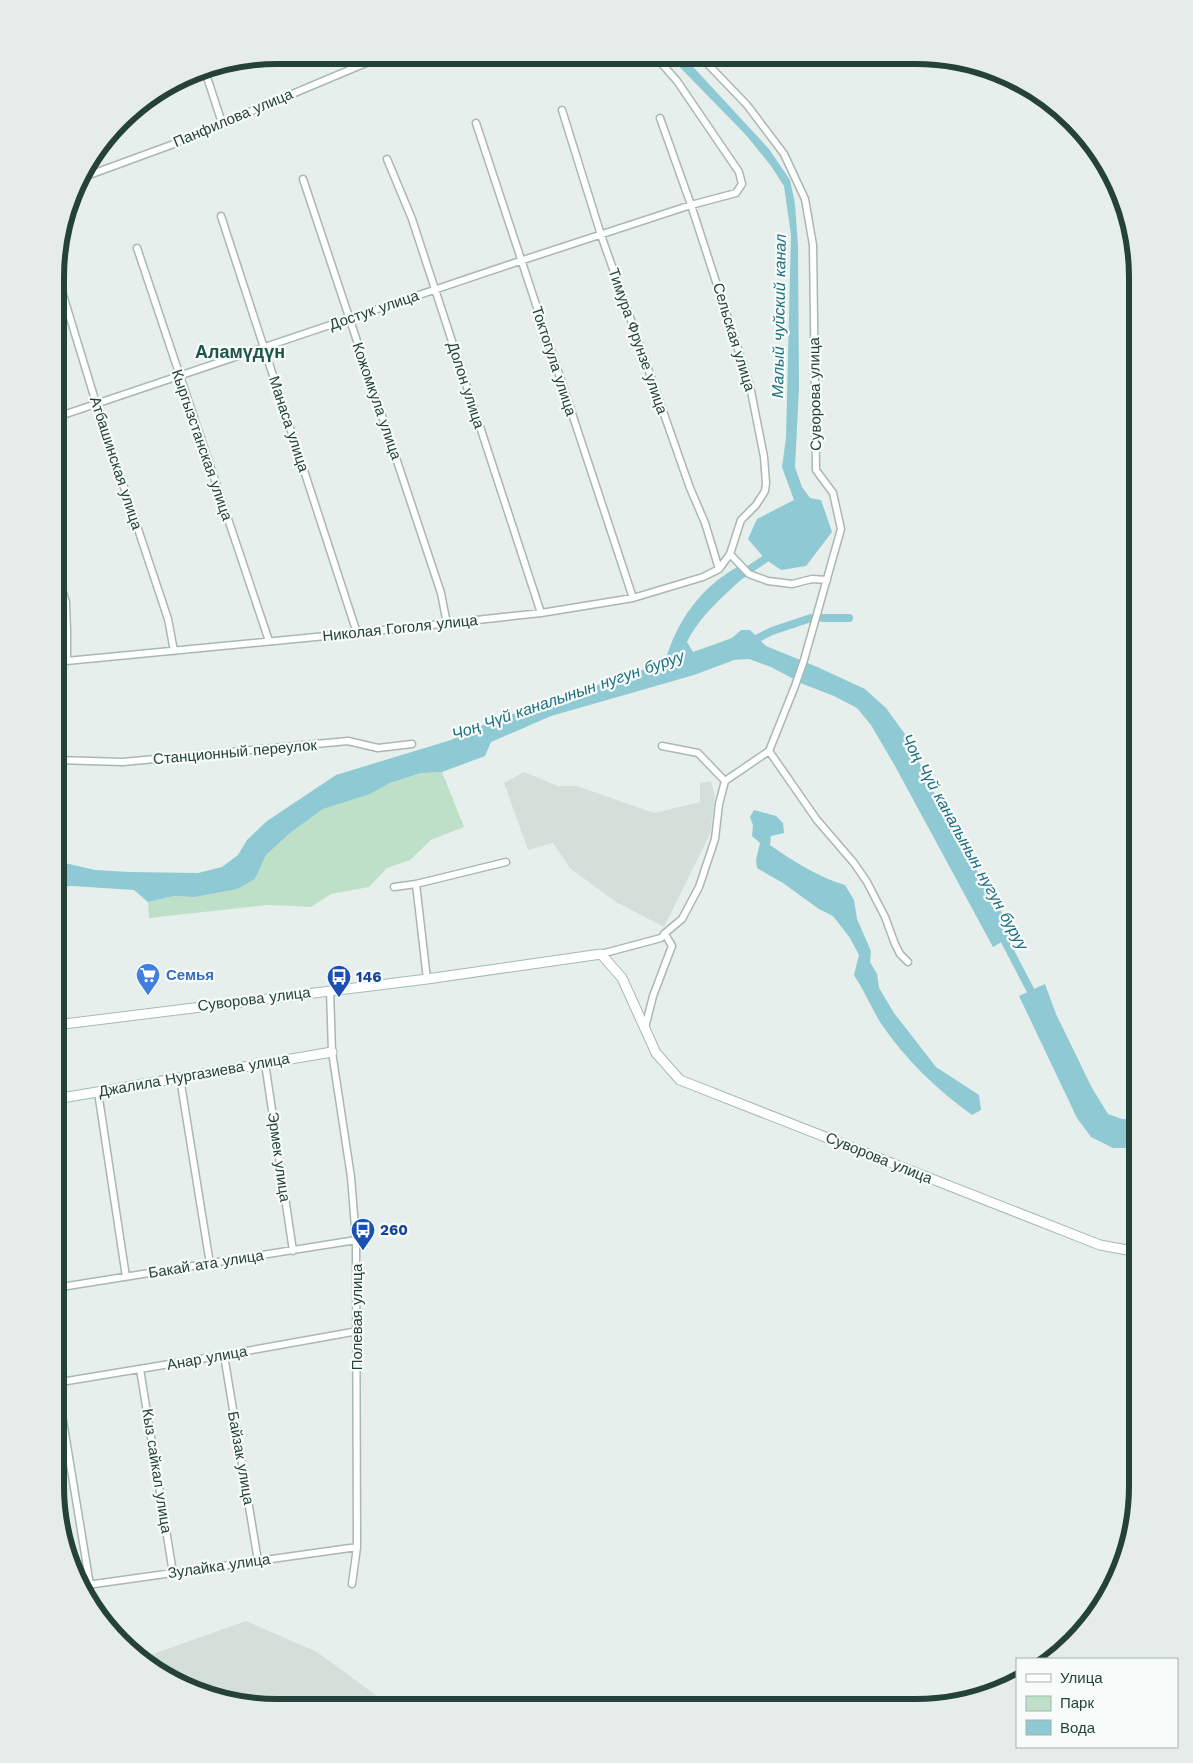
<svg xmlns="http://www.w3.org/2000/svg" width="1193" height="1763" font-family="'Work Sans',sans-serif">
  <rect width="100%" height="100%" fill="#e6efeb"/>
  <!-- built -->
  <path fill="#d4dfda" d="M524 772 558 786H577L654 813 700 802V783L711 781 715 797 710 834 664 927 616 902 571 869 553 843 528 850 504 783Z
    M246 1621 317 1652 392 1707 248 1706 192 1691 139 1659Z"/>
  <!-- green -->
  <path fill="#bfe0c8" d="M442 772 464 827 431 840 410 860 387 868 369 887 331 894 311 907 268 905 149 918 148 902 174 896 194 897 255 879 266 855 290 833 323 809 369 794 390 783 421 773Z"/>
  <!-- water -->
  <path fill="#8ec9d4" d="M669 56H683L769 149 790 180 795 204 798 245 799 388 795 467 802 487 810 498 821 500 832 532 806 566 781 570 765 559 748 539 757 519 794 500 782 467 786 438 791 235 784 186 771 166 746 135Z
    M739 566 746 575C724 596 701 614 687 642L693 652 732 638 741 630H750L766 646 815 666 865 689 886 708 907 737 950 826 1015 934 993 947 895 766 871 725 857 708 834 696 803 684 771 667 749 659 734 660 694 675 551 716 491 742 485 756 442 772 421 773 390 783 370 794 323 809 290 833 266 855 255 879 237 889 194 897 174 896 148 902 134 890 72 886 56 887V861L95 870 129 872 198 873 222 867 238 855 247 840 267 821 336 775 451 740 481 726 513 714 665 662C677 620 701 587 739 566Z
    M754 810 776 816 783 823 784 833 771 836 770 845C793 861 818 877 845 885L854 900 857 919 871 951 870 962 877 974 879 988 894 1013 936 1067 979 1095 981 1110 972 1115C937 1090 904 1058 880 1022 871 1007 864 990 854 975L859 955 850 938 833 916 819 909 783 883 757 868 756 860 760 843 752 836 753 825 750 817Z
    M1045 984 1056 1014 1092 1088 1108 1114 1122 1119 1138 1120V1148H1113L1091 1137 1077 1118 1019 996Z"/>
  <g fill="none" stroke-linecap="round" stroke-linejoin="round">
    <!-- canal -->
    <path stroke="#8ec9d4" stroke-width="8" d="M741 575 765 559
      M823 618H849
      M754 646 758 638 772 631 811 618
      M1000 932 1035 999"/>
    <defs>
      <path id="street" d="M204 68 222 123
        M562 110 601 235 690 488 705 523 719 569
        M476 123 633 598
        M387 159 412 219 541 613
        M81 178 171 145 385 55
        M303 179 441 593 447 624
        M221 216 357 633
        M137 248 269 641
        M57 275 96 403 168 619 174 651
        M57 417 520 261 691 205 736 193 742 184 739 172 677 81 655 56
        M730 554 749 574 768 581 792 584 812 579 827 580
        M56 633 67 632 66 602 56 572
        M67 661V632
        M56 662 357 633 541 613 633 598 703 577 719 569 730 554 741 520 756 505 765 491 766 483 764 457 750 386 691 205 660 118
        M662 746 698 753 725 781
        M769 751 817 820 854 863 867 882 885 917 895 944 900 954 908 962
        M56 760 123 762 348 741 378 748 412 744
        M416 884 427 979
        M394 887 416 884 506 862
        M664 934 682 919 699 887 715 839 719 804 725 781 769 751 795 686 804 660 841 529 833 493 816 470 813 245 805 199 784 154 747 105 700 56
        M601 954 661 938 665 934 672 946 653 996 645 1028
        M330 990 332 1052 351 1177 356 1240 357 1547 352 1584
        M265 1063 293 1251
        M180 1078 210 1264
        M98 1092 126 1277
        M55 1288 356 1240
        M224 1355 258 1561
        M140 1369 173 1573
        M55 1372 90 1585
        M55 1383 224 1355 358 1331
        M80 1586 357 1547"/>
      <path id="secondary" d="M56 1025 427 979 601 954 622 978 656 1053 680 1080 1100 1245 1138 1252
        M56 1099 332 1052"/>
    </defs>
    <!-- street casing -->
    <use href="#street" stroke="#a8b8b2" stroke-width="9"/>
    <!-- secondary casing -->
    <use href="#secondary" stroke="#a4bbb3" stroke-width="11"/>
    <!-- street -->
    <use href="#street" stroke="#fff" stroke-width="6"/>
    <!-- secondary -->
    <use href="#secondary" stroke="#fff" stroke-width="9"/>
  </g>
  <!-- icons -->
  <defs>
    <symbol id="supermarket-pin" viewBox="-11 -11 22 30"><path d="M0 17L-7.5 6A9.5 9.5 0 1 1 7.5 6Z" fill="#3f7fe0" stroke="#f7fbf9"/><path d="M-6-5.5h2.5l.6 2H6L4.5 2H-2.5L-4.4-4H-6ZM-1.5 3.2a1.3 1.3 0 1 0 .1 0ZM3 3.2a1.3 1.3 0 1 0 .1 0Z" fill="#fff"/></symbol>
    <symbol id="bus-pin" viewBox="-11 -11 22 30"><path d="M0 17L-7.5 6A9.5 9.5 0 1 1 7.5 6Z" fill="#1a4fb4" stroke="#f7fbf9"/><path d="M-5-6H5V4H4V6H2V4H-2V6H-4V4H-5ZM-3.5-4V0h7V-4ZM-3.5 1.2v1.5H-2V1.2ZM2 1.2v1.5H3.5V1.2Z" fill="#fff"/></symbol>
  </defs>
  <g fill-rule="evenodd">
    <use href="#supermarket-pin" x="134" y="961" width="28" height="38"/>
    <use href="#bus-pin" x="325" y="963" width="28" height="38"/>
    <use href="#bus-pin" x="349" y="1216" width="28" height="38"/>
  </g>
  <g text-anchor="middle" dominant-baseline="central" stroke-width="4.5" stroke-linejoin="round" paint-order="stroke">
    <!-- street labels -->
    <g font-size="15" fill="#24423a" stroke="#f7fbf9">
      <text transform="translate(233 118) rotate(-23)">Панфилова улица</text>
      <text transform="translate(374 310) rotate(-19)">Достук улица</text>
      <text transform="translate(734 337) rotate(73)">Сельская улица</text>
      <text transform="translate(638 341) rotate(71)">Тимура Фрунзе улица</text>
      <text transform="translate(554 361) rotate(72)">Токтогула улица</text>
      <text transform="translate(466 385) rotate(72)">Долон улица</text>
      <text transform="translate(815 394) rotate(-91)">Суворова улица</text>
      <text transform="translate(377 401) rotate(71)">Кожомкула улица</text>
      <text transform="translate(289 424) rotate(72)">Манаса улица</text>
      <text transform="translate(202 445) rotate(71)">Кыргызстанская улица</text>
      <text transform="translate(116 463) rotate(72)">Атбашинская улица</text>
      <text transform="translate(400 628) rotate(-6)">Николая Гоголя улица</text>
      <text transform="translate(235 752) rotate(-5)">Станционный переулок</text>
      <text transform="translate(254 999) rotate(-7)">Суворова улица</text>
      <text transform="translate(194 1075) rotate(-10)">Джалила Нургазиева улица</text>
      <text transform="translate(279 1157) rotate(82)">Эрмек улица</text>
      <text transform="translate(879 1158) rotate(22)">Суворова улица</text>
      <text transform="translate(206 1264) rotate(-9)">Бакай ата улица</text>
      <text transform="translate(357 1317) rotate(-90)">Полевая улица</text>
      <text transform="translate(207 1358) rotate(-10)">Анар улица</text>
      <text transform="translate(241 1458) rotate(80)">Байзак улица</text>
      <text transform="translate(157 1471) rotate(81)">Кыз сайкал улица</text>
      <text transform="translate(219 1566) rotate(-8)">Зулайка улица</text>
    </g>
    <!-- shop labels -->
    <g font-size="15" font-weight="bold" fill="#366cbe" stroke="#f7fbf9" text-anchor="start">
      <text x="166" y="975">Семья</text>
    </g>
    <!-- transit labels -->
    <g font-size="15" font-weight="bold" fill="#164399" stroke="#f7fbf9" text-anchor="start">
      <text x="356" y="977">146</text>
      <text x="380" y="1230">260</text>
    </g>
    <!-- water labels -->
    <g font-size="16" font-style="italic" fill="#1c6f80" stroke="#f7fbf9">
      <text transform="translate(779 316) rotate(-89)">Малый чуйский канал</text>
      <text transform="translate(568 695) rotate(-19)">Чоң Чүй каналынын нугун буруу</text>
      <text transform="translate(965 842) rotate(61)">Чоң Чүй каналынын нугун буруу</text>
    </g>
    <!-- quarter labels -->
    <g font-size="18" font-weight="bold" fill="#1f5548" stroke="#f7fbf9">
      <text x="240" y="351">Аламүдүн</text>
    </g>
  </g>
  <!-- crop -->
  <path d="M0 0H1193V1763H0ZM277 64H916A213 213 0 0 1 1129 277V1486A213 213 0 0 1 916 1699H277A213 213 0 0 1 64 1486V277A213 213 0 0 1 277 64Z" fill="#e6ecea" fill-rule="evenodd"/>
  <path fill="none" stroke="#24423a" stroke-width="6" d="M277 64H916A213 213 0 0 1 1129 277V1486A213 213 0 0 1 916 1699H277A213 213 0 0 1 64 1486V277A213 213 0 0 1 277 64Z"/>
  <!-- legend -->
  <rect x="1016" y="1658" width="162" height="90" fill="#f7fbf9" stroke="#a3b1ad"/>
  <rect x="1026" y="1674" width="25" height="8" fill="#ffffff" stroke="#a3b1ad"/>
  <text x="1060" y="1683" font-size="15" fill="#24423a">Улица</text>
  <rect x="1026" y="1696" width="25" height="15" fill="#bfe0c8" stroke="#a3b1ad"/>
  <text x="1060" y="1708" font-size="15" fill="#24423a">Парк</text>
  <rect x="1026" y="1720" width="25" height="15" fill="#8ec9d4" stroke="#a3b1ad"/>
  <text x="1060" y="1733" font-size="15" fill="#24423a">Вода</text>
</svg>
